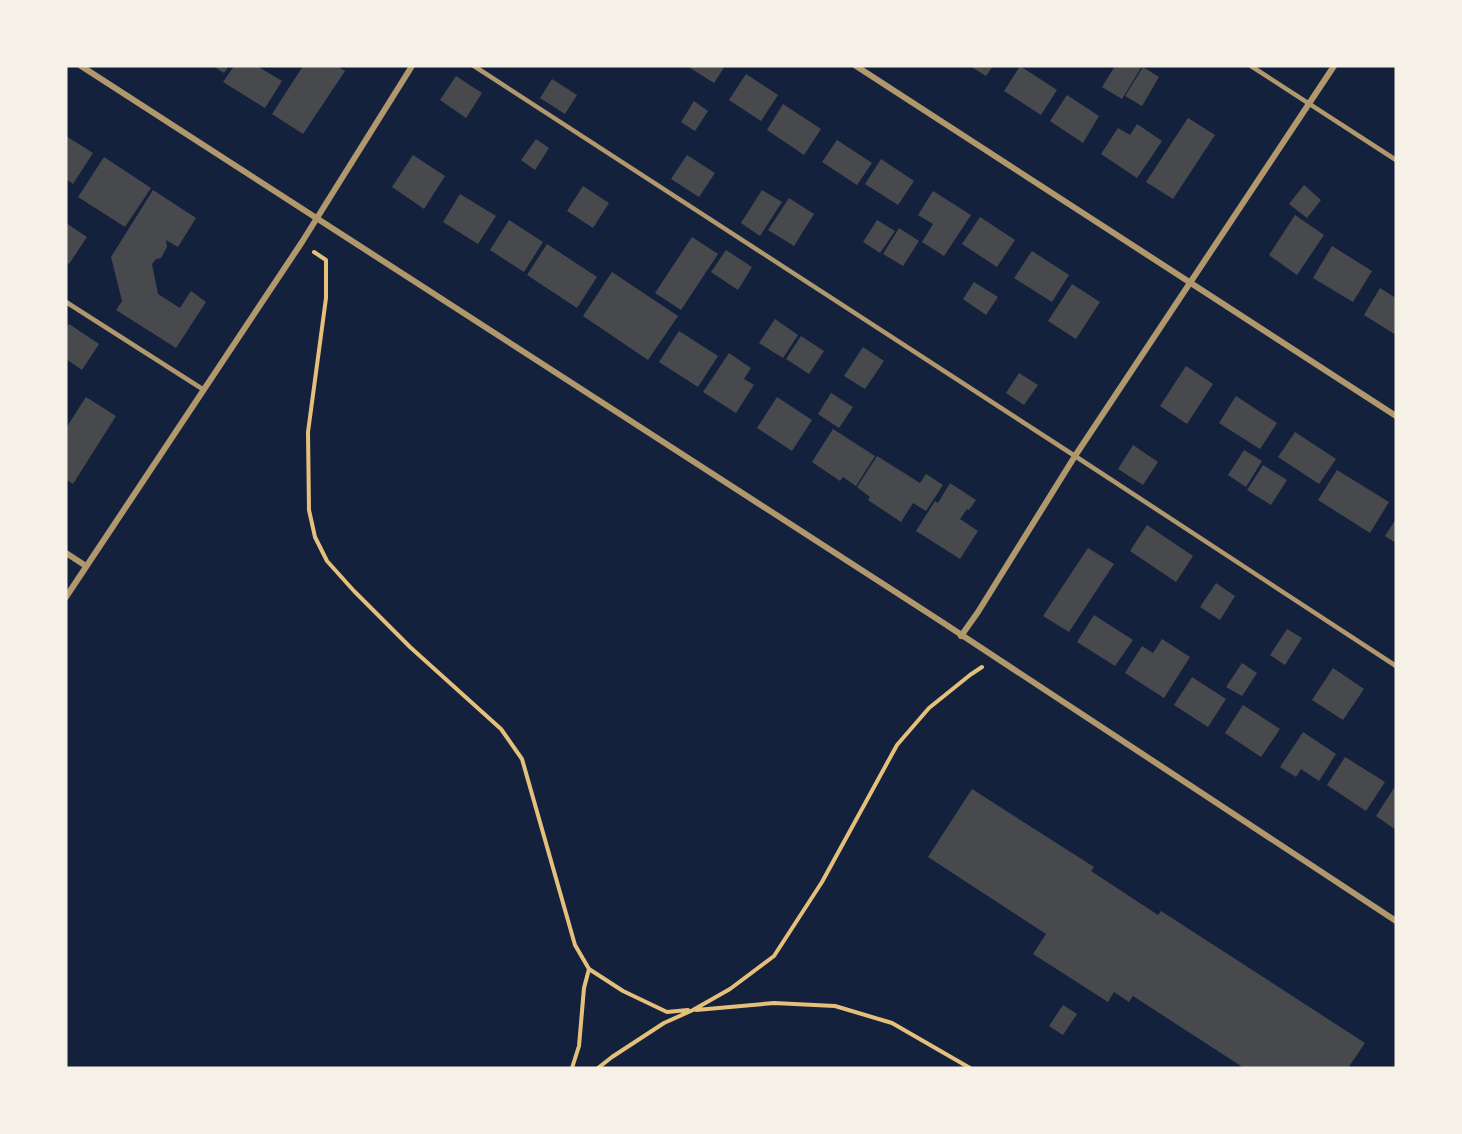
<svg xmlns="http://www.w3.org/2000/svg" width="1462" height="1134" font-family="'IBM Plex Sans',sans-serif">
  <rect width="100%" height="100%" fill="#14213d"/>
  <!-- building -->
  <path fill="#48494c" d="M213 66H229L224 73Z
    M234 66H257L282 81 265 108 223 82Z
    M303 66H337L345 71 303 134 272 114Z
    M687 66H725L714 83Z
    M970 66H993L986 76Z
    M1020 66 1057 90 1041 115 1004 91Z
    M1115 66H1142L1122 99 1102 87Z
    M1143 67 1159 77 1142 106 1125 96Z
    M746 74 778 95 761 121 729 100Z
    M456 76 482 93 466 118 440 100Z
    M552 79 577 95 565 114 540 98Z
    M1067 95 1099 116 1083 143 1050 121Z
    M694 101 708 111 695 131 681 122Z
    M783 104 821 129 804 155 767 130Z
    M1188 118 1215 135 1173 199 1146 182Z
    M1137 124 1162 141 1137 178 1101 154 1118 128 1130 135Z
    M66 136 93 153 73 184 66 179Z
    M536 139 549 148 535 170 521 160Z
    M837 140 872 163 857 185 822 162Z
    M413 155 445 176 424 209 392 187Z
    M687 155 715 173 699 197 671 179Z
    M104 157 151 188 125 227 78 197Z
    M881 159 914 181 898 205 865 184Z
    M1304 185 1321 200 1307 218 1289 204Z
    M583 186 609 203 593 228 567 211Z
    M153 190 196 218 178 247 166 240 167 247 161 258 156 259 152 264 158 294 180 308 191 291 206 302 176 348 116 310 122 301 111 257Z
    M762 190 782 202 760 236 741 223Z
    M933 191 971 215 944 256 922 242 933 224 918 215Z
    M460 194 496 216 478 244 443 222Z
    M789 198 814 214 794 246 768 230Z
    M1295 215 1324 235 1297 275 1269 255Z
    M980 217 1015 240 997 267 962 244Z
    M509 220 543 242 524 272 490 250Z
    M877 220 895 231 880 253 863 242Z
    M66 223 87 237 69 264 66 262Z
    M899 228 919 241 903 266 883 254Z
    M692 237 718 254 681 310 655 293Z
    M547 244 597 277 577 308 527 275Z
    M1332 246 1372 271 1353 302 1313 278Z
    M726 250 752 267 738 290 711 272Z
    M1032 251 1069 275 1052 302 1014 278Z
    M612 272 678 316 648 360 583 316Z
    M974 282 998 297 986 315 963 299Z
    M1072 284 1100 302 1076 339 1048 321Z
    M1380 288 1396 298V335L1364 315Z
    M775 319 798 335 783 358 759 343Z
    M69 324 99 344 82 370 66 359V328Z
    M679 331 718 356 698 387 659 362Z
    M801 336 824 351 809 374 786 359Z
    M863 347 884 361 865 389 844 376Z
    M729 353 751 368 744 379 754 385 736 413 703 392Z
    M1186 366 1213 384 1187 424 1160 406Z
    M1019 373 1038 385 1024 405 1006 393Z
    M831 393 853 407 839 428 818 414Z
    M1236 396 1277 423 1260 449 1219 423Z
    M86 397 116 416 73 484 66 479V428Z
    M777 397 812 420 792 451 757 428Z
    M833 429 875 456 856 486 843 477 840 481 812 462Z
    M1295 432 1336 459 1319 484 1278 457Z
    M1133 445 1158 462 1143 485 1118 469Z
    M1244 450 1262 461 1246 487 1228 475Z
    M877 456 920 483 926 474 943 485 926 511 913 503 901 522 868 500 870 497 857 487Z
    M1263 465 1287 480 1271 505 1247 490Z
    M1337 470 1389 502 1370 533 1318 500Z
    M950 483 976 500 969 510 967 509 960 519 978 531 960 559 916 531 935 501 938 503Z
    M1396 519V543L1385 536Z
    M1147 525 1193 556 1176 582 1130 551Z
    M1088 548 1114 564 1069 632 1043 616Z
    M1216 583 1235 596 1220 620 1200 607Z
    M1094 615 1133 640 1115 666 1077 642Z
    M1287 629 1302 638 1285 665 1270 655Z
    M1162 639 1190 657 1164 698 1125 673 1142 646 1153 653Z
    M1242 663 1257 673 1242 696 1226 687Z
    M1333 668 1364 689 1343 720 1312 700Z
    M1192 677 1226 699 1208 727 1174 705Z
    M1243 705 1280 729 1261 757 1225 733Z
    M1303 732 1336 754 1319 781 1301 769 1296 777 1280 767Z
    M1345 757 1385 782 1366 811 1327 785Z
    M1394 788 1396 790V830L1376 816Z
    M972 789 1094 867 1091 871 1158 915 1161 911 1365 1043 1348 1068H1244L1133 996 1129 1002 1114 992 1108 1002 1033 954 1046 934 928 857Z
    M1063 1005 1077 1014 1063 1035 1049 1026Z"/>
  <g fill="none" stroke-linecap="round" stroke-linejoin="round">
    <!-- path -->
    <path stroke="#e5c07b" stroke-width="4" d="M314 252 326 260V298L308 432 309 510 315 537 327 561 354 591 410 647 501 729 522 759 575 945 589 969 584 988 579 1046 572 1068
      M589 969 623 991 667 1012 688 1010
      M696 1010 774 1003 835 1006 892 1023 970 1068
      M598 1068 612 1057 664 1023 693 1010 730 989 774 956 822 882 897 745 929 708 970 675 982 667"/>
    <!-- service -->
    <path stroke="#b1986c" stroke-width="4.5" d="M474 66 1075 456 1396 666
      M1251 66 1396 160
      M66 302 204 390"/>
    <!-- minor -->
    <path stroke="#b1986c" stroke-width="6" d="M81 66 942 622 1396 921
      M856 66 1396 416
      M66 553 86 566
      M66 597 302 242 412 66
      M961 636 978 612 1075 456 1334 66"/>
  </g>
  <!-- border -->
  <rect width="1462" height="1134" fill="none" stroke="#f6f1e7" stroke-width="135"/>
</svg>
